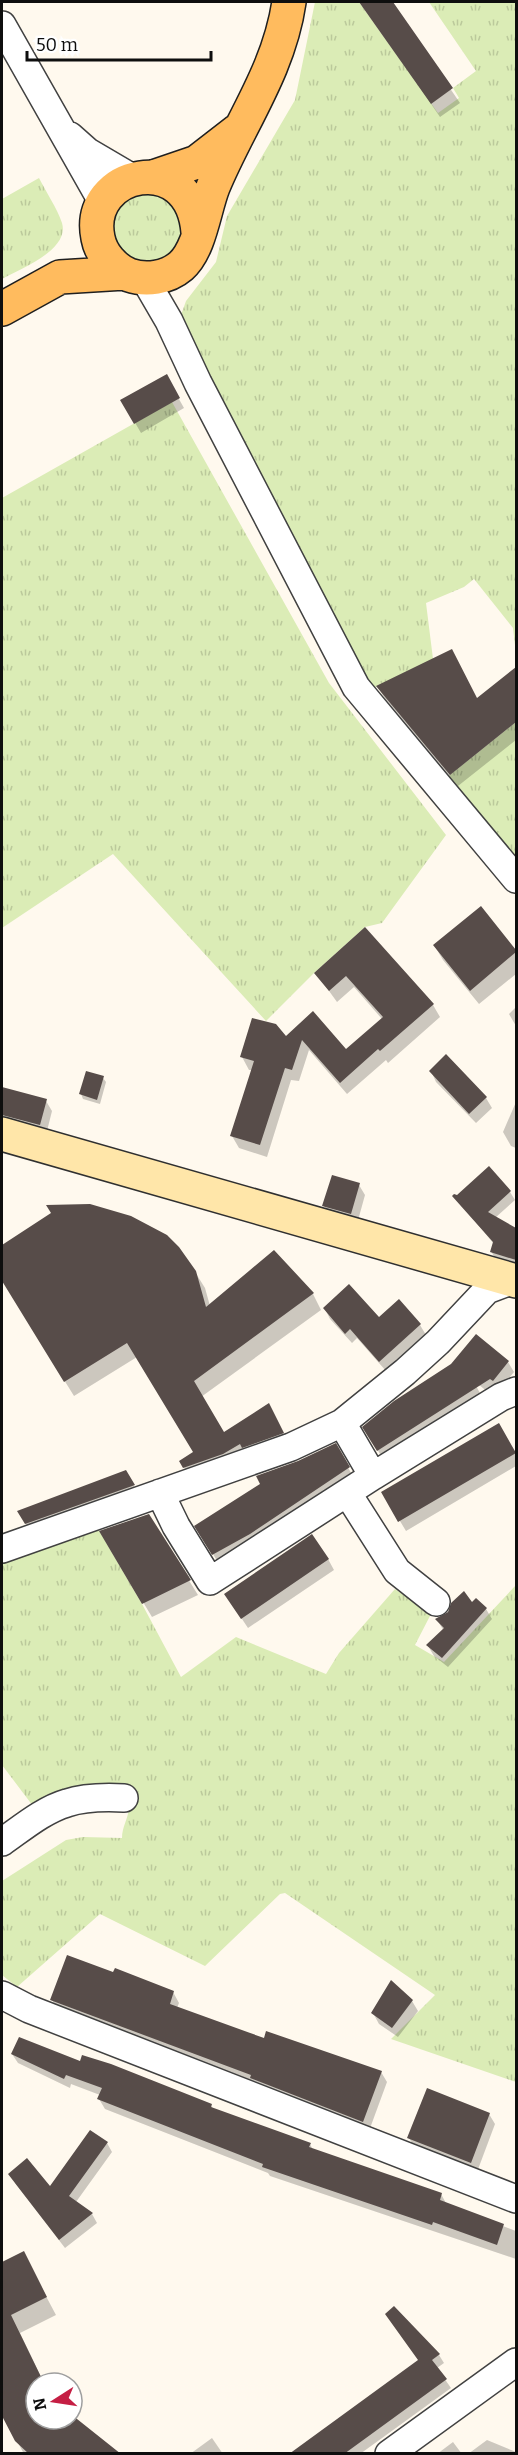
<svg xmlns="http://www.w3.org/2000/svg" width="518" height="2455" font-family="Bitter,serif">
  <defs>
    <pattern id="grass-tufts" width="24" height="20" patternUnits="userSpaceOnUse" patternTransform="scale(1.5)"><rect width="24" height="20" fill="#dbecb6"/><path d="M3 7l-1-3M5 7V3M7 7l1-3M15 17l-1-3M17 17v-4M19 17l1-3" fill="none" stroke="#bbc99b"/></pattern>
  </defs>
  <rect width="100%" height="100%" fill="#fff9ee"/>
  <!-- grass -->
  <path fill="url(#grass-tufts)" d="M315 2H359L438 113 459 98 453 88 476 71 429 2H516V654L513 628 474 579 464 587 426 603 433 659 367 691 182 334 181 315 186 301 216 262 227 216 295 100Z
    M39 178C46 192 57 208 62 223 70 250 20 269 2 279V199Z
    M145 190 172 199 184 235 175 252 159 262 141 263 124 255 113 239 115 211 120 203Z
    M172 402 329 683 446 835 382 923 365 927 314 973 266 1021 113 854 2 928V498Z
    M516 722V870L441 782Z
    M97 1527 142 1604 181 1677 236 1637 326 1674 339 1653 395 1589 431 1614 415 1645 444 1662 516 1585V2082L391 2039 435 1995 285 1893 280 1894 205 1966 100 1914 17 1987 2 1975V1881L66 1840 83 1837 122 1838C122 1827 128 1819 129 1808L33 1806 2 1765V1556Z"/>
  <!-- shadow -->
  <path fill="#0003" d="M376 2H391L460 103 440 117 366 9Z
    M166 376 184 408 141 433 122 400Z
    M516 669V740L458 786 385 699 378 687 477 700Z
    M481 908 516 952V974L479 1004 443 960 434 945Z
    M365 929 433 1005 440 1017 388 1063 386 1060 347 1094 309 1050 299 1081 291 1080 267 1157 239 1148 232 1136 252 1070H249L242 1057 286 1038 313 1013 345 1051 382 1019 354 987 337 1002 316 973Z
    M516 1007V1026L509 1014Z
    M431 1071 486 1098 492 1108 476 1123 436 1082Z
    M103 1078 106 1082 100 1104 83 1099 81 1094Z
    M2 1088 46 1101 52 1111 46 1135 2 1123Z
    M516 1102V1148L511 1146 503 1132Z
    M359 1185 365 1195 357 1224 330 1216 324 1206Z
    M510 1192 515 1200 495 1218 516 1230V1266L496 1260 491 1251 494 1244 454 1196Z
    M53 1214 195 1272 205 1288 210 1306 274 1252 313 1294 321 1310 201 1397 223 1434 277 1420 291 1449 193 1483 181 1462 195 1453 137 1357 74 1396 2 1280V1246Z
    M325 1309 420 1325 426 1335 386 1371 357 1338 352 1343 330 1319Z
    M476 1336 508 1362 514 1372 499 1390 489 1393 473 1380 482 1397 383 1459 364 1427 452 1365Z
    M499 1425 516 1456V1466L406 1531 383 1493Z
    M335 1445 354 1478 219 1564 196 1526 298 1463Z
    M126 1471 139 1496 32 1534 19 1512Z
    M149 1516 198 1595 152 1617 101 1532Z
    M328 1559 334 1570 248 1628 232 1604Z
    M472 1604 486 1609 492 1619 448 1667 434 1656 428 1646 444 1631 437 1620Z
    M114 1974 173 1992 179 2003 177 2008 265 2040 381 2072 387 2082 369 2131 58 2010 52 2000Z
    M412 2001 418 2011 398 2037 379 2024 373 2013Z
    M12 2054 81 2063 211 2105 213 2109 310 2144 313 2150 441 2194 447 2205 516 2231V2259L270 2176 268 2173 105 2109 99 2099 100 2095 71 2084 70 2088 18 2063Z
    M489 2114 495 2124 477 2172 415 2148 409 2138Z
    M107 2143 112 2152 76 2202 92 2214 97 2223 65 2248 15 2183 50 2188Z
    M23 2253 56 2315 20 2333 44 2383H36V2419H72V2417L118 2454H24L2 2413V2264Z
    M394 2308 439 2355 444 2363 437 2368 451 2388 360 2454H291L419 2361Z
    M212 2438 223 2454H190Z
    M487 2440 516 2452V2454H468Z
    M453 2442 462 2454H437Z"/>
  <!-- building -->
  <path fill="#574c49" d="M359 2H393L453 88 431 104Z
    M167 374 180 398 134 424 120 400Z
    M452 649 477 698 516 667V722L450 775 376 686Z
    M481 906 516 950V952L470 991 433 945Z
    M365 927 434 1004 380 1051 378 1049 340 1083 302 1040 292 1070 285 1068 260 1145 230 1136 254 1061 240 1057 252 1018 276 1024 286 1036 313 1011 346 1049 383 1017 346 976 329 991 314 973Z
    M446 1054 487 1097 469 1114 429 1071Z
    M86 1071 104 1076 97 1100 79 1094Z
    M2 1087 47 1099 40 1125 2 1115Z
    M489 1166 511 1191 488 1212 516 1228V1260L490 1252 493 1242 452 1196 454 1194 457 1195Z
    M332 1175 360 1183 351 1214 322 1206Z
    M90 1204 131 1216 167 1235 179 1247 196 1271 206 1307 274 1250 314 1293 194 1381 224 1432 269 1403 284 1433 242 1448 240 1444 223 1454 183 1468 179 1461 193 1452 127 1343 64 1382 2 1281V1245L51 1213 46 1205Z
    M349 1284 379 1317 399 1299 421 1324 379 1362 350 1329 345 1334 323 1308Z
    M476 1334 509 1361 493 1381 490 1379 377 1451 362 1427 394 1401 451 1364Z
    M499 1423 516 1453 398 1522 381 1492Z
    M336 1443 350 1467 250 1534 212 1555 194 1526 260 1484 256 1476 298 1461Z
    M126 1470 135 1485 25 1524 17 1511Z
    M149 1514 191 1580 142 1604 99 1531Z
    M312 1534 329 1559 241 1619 224 1594Z
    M464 1591 472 1602 476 1598 487 1608 442 1658 426 1645 444 1628 435 1619 448 1612 451 1603Z
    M67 1955 113 1972 115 1968 174 1991 170 2004 264 2038 266 2031 382 2071 363 2122 250 2078 251 2075 50 2000Z
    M391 1980 413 2000 392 2028 371 2013Z
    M19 2037 80 2061 82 2055 111 2064 212 2104 211 2107 311 2143 309 2147 442 2193 440 2200 504 2224 497 2245 433 2222 432 2225 262 2167 263 2164 97 2099 102 2088 66 2075 64 2079 11 2054Z
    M427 2088 490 2113 471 2163 407 2138Z
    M90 2130 108 2142 69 2196 93 2213 59 2240 8 2174 27 2158 50 2186Z
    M24 2251 47 2297 11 2315 44 2383H36V2419H72V2415L121 2454H29L15 2441 2 2416V2262Z
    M394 2306 440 2354 432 2360 447 2379 344 2454H289L418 2360 385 2314Z"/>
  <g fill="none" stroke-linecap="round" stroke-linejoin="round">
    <defs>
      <path id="street" d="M2 25 103 203
        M70 136 88 152 134 179
        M144 278 169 321 198 383 356 687 516 879
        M373 1476 501 1397 516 1391
        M160 1493 176 1526 210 1581 373 1476 342 1423
        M348 1494 397 1571 436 1602
        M2 1549 291 1447 342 1423 405 1372 438 1342 487 1290 516 1279
        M2 1842C21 1829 43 1810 67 1803 85 1797 105 1797 124 1798
        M2 1995 29 2009 516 2199
        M389 2454 516 2362"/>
      <path id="secondary" d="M2 1134 516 1281"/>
      <path id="primary" d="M153 177 197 162 237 131
        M198 232C191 147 84 171 98 238 101 254 114 269 129 275 146 281 167 278 181 266 200 249 204 210 213 187 239 124 279 71 289 2
        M2 309 60 277 125 273"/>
    </defs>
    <!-- street casing -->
    <use href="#street" stroke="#414141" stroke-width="30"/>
    <!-- secondary casing -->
    <use href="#secondary" stroke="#303030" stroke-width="36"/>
    <!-- primary casing -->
    <use href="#primary" stroke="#1f1f1f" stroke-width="36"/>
    <!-- street -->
    <use href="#street" stroke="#fff" stroke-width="27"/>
    <!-- secondary -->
    <use href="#secondary" stroke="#ffe6a9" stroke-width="33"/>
    <!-- primary -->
    <use href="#primary" stroke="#ffbb5e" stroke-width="33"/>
  </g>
  <!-- border -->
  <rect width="518" height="2455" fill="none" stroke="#0e0e0e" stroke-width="6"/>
  <!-- north arrow -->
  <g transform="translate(54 2401) rotate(258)"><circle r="28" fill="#ffffff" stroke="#9f9f9f" stroke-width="1.5"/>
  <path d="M0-4.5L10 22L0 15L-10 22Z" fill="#c51e44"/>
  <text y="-9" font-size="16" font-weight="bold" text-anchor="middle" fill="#0e0e0e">N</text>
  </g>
  <!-- scale -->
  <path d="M27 51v9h184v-9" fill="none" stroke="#0e0e0e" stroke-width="3"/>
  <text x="36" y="51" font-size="18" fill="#0e0e0e" stroke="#ffffff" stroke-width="4.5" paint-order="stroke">50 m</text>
</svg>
